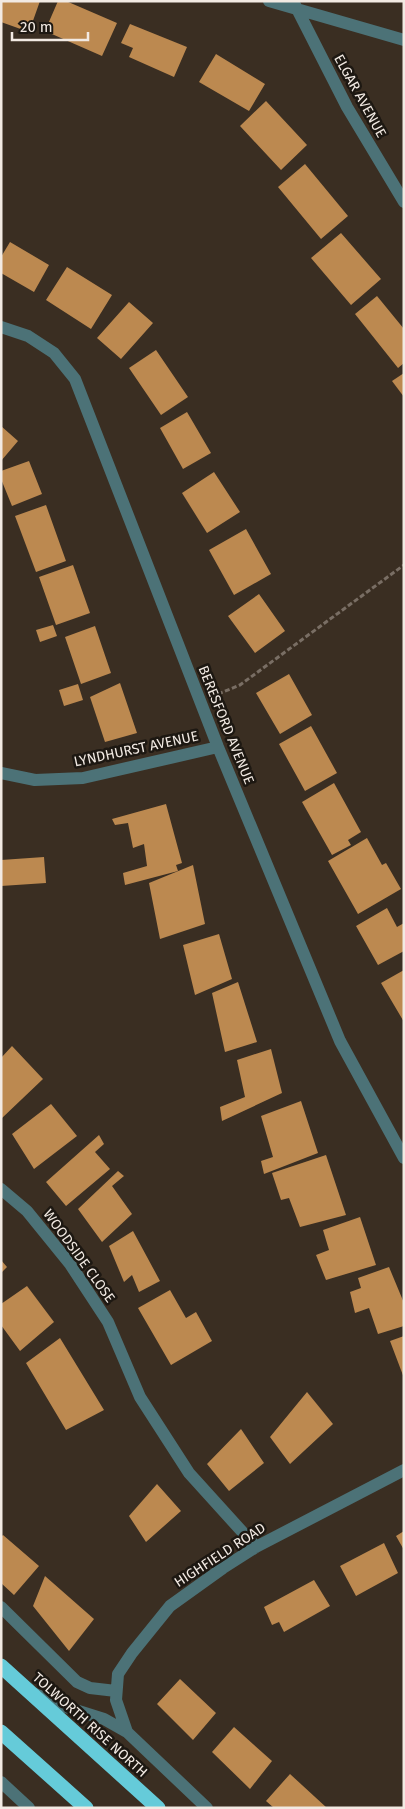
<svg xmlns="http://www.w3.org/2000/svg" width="405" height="1809" font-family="'Fira Sans',sans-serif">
  <rect width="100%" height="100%" fill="#3a2e22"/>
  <!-- building -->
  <path fill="#bc8950" d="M1 1H40L29 32 1 22Z
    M58 1H66L117 23 102 56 45 31Z
    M130 24 187 47 174 77 129 57 133 48 121 43Z
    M216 54 265 84 249 111 199 82Z
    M266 101 307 145 281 170 240 126Z
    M305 164 348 216 321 239 278 187Z
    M341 233 381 279 351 305 311 258Z
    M10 242 49 265 34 292 1 273V257Z
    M67 267 112 295 91 329 46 300Z
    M377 296 404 329V363L398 368 355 314Z
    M129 302 153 323 121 359 97 338Z
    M156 350 188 397 161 415 129 368Z
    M404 373V397L392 381Z
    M187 412 211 453 183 469 160 428Z
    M1 426 18 441 1 461Z
    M29 461 42 494 12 506 1 479V471Z
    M214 472 240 512 207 533 182 493Z
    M46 505 66 561 36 572 15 516Z
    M246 529 271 574 234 595 209 550Z
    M73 565 90 613 56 625 39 577Z
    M259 594 285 631 255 653 228 616Z
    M53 625 57 636 40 642 36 630Z
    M95 626 111 673 81 684 65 637Z
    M289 674 312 715 280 734 256 693Z
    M120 683 137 733 105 742 90 697Z
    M78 684 83 700 64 706 59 690Z
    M311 726 337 773 305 791 279 744Z
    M334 783 361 832 348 840 351 845 332 855 302 802Z
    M166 804 182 863 176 865 178 871 125 885 123 873 147 866 144 844 133 848 128 823 115 825 112 819Z
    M367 838 382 865 386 863 401 889 358 914 328 861Z
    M44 857 46 883 1 886V860Z
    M193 865 205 924 160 939 149 883Z
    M387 908 397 927 404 923V951L378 965 356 926Z
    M219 934 232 979 195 995 183 945Z
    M404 970V1022L381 983Z
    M238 982 257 1042 225 1052 212 993Z
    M12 1046 43 1079 1 1119V1058Z
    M271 1049 282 1093 222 1121 220 1107 245 1097 237 1060Z
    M301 1101 318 1153 264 1174 261 1161 273 1157 261 1116Z
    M51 1104 77 1136 34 1169 12 1134Z
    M99 1135 104 1144 95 1152 110 1169 66 1206 46 1182Z
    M326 1155 346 1215 300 1227 289 1198 281 1200 272 1173Z
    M118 1171 124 1176 112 1186 132 1214 102 1242 78 1209Z
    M360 1217 376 1265 326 1280 316 1255 329 1250 323 1230Z
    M133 1231 160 1281 139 1292 132 1275 124 1282 109 1246Z
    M1 1260 7 1267 1 1273Z
    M389 1267 404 1303V1326L378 1334 369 1308 355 1313 350 1292 361 1288 358 1278Z
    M27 1286 54 1322 20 1351 1 1325V1304Z
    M170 1290 186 1318 196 1312 212 1341 171 1365 138 1308Z
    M404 1336V1378L390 1341Z
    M60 1338 104 1410 66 1430 26 1363Z
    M307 1392 333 1424 290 1464 270 1437Z
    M241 1429 264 1463 229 1491 207 1464Z
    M157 1484 181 1511 146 1542 129 1516Z
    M404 1531V1550L396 1536Z
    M3 1535 39 1566 14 1595 1 1583V1537Z
    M384 1543 398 1573 356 1596 340 1566Z
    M45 1576 94 1619 69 1651 33 1606Z
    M314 1580 330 1606 284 1632 279 1622 272 1625 264 1607Z
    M180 1679 216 1713 193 1740 157 1704Z
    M234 1727 272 1761 250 1789 212 1752Z
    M290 1774 327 1808H274L266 1801Z"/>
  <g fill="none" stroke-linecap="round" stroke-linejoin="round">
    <!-- path -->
    <path stroke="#796e64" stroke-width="3" stroke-dasharray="5 2.5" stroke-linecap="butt" d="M218 694 240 685 404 565"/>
    <!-- minor -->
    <path stroke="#4c7277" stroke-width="12" d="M269 1 404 40
      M293 1 347 107 404 202
      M1 327 28 336 54 353 75 379 218 747 340 1041 404 1158
      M1 773 35 780 83 778 218 747
      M1 1189 27 1211 70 1264 108 1322 140 1397 189 1473 256 1547
      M1 1607 77 1682 90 1688 116 1691
      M35 1694 66 1707 104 1719 127 1732
      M1 1782 29 1808
      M207 1808 127 1732 116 1700 118 1674 132 1653 170 1606 223 1568 256 1547 404 1470"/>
    <!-- highway -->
    <path stroke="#65cbd9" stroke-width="15" d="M1 1666 158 1808
      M1 1732 86 1808"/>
  </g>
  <g text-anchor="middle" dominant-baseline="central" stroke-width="5" stroke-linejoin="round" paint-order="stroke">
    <!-- street labels -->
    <g font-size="14" fill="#f2eae3" stroke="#1d1812">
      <text transform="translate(360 96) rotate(61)">ELGAR AVENUE</text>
      <text transform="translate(226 725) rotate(68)">BERESFORD AVENUE</text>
      <text transform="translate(136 749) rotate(-12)">LYNDHURST AVENUE</text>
      <text transform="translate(79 1256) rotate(54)">WOODSIDE CLOSE</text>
      <text transform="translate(220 1555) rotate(-33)">HIGHFIELD ROAD</text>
      <text transform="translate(90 1725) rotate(42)">TOLWORTH RISE NORTH</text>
    </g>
  </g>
  <!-- border -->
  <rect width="405" height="1809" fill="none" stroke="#f2eae3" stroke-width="5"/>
  <!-- scale -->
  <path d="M12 32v8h76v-8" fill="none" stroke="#f2eae3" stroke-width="2.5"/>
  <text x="20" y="32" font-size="15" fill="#f2eae3" stroke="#1d1812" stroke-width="4" paint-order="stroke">20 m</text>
</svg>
